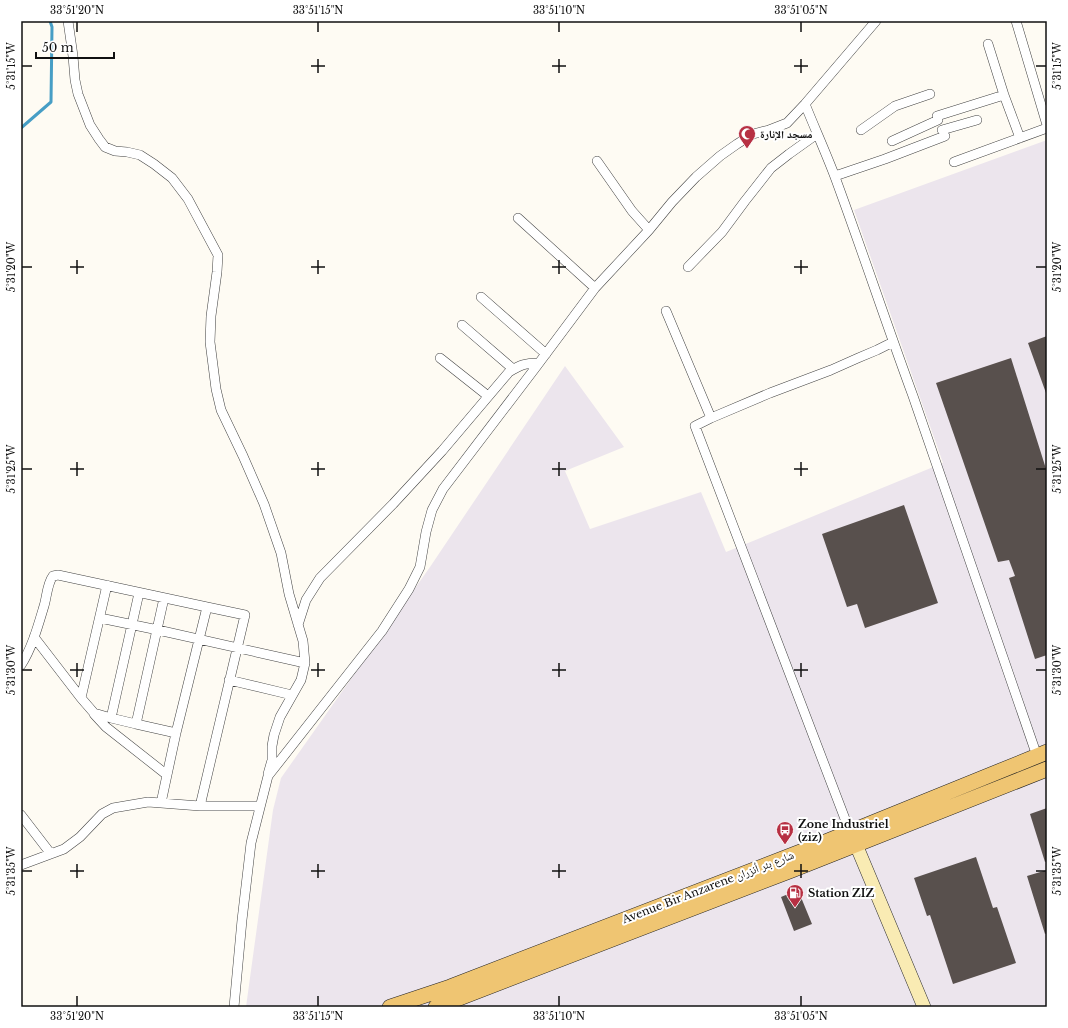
<svg xmlns="http://www.w3.org/2000/svg" width="1068" height="1028" font-family="'Libre Baskerville','Noto Naskh Arabic',serif">
  <rect width="100%" height="100%" fill="#fefbf3"/>
  <!-- industrial -->
  <path fill="#ece5ed" d="M1047 140V1007H246L273 810 281 778 430 567 565 366 624 447 565 471 590 529 701 492 726 552 943 463 854 210Z"/>
  <g fill="none" stroke-linecap="round" stroke-linejoin="round">
    <!-- stream -->
    <path stroke="#479ec5" stroke-width="3" d="M21 128 51 102 52 27 50 21"/>
  </g>
  <!-- building -->
  <path fill="#58504d" d="M1047 336V392L1046 393 1028 343Z
    M1011 358 1047 472V655L1035 659 1009 578 1015 576 1009 560 998 562 936 383Z
    M904 505 938 603 865 628 857 604 847 607 822 534Z
    M1047 808V861L1045 862 1030 814Z
    M976 857 993 908 997 907 1016 963 953 984 930 915 927 916 914 878Z
    M1047 870V933L1045 934 1027 876Z
    M798 890 812 924 794 931 781 897Z"/>
  <g fill="none" stroke-linecap="round" stroke-linejoin="round">
    <defs>
      <path id="street" d="M68 21 73 56 75 80 78 94 90 125 99 139 105 147 115 151 127 152 140 155 154 164 172 178 188 199 218 255 217 272 211 316 210 342 216 389 221 410 243 456 264 504 281 553 289 594 303 641 305 663 301 680 280 717 274 735 272 746V760L268 774
        M1016 21 1047 125
        M988 44 1004 95 1020 138
        M805 104C815 129 826 153 835 177 862 250 886 323 913 396L1037 756
        M937 116 1004 95
        M861 130 895 106 930 94
        M942 130 977 120
        M892 141 938 120
        M597 161 632 211 649 230
        M954 162 1047 128
        M835 176 885 159 945 136
        M518 218 595 288
        M688 267 722 232 745 201 771 168 789 154 817 134
        M481 297 546 354
        M666 311 711 418
        M462 325 513 369
        M440 358 488 396
        M107 585 81 698 94 713 111 718
        M164 598 136 724 176 733
        M100 618 158 630 305 663
        M298 625 306 600 320 578 393 504 442 451 509 372C520 365 525 363 538 363
        M34 637 81 698
        M21 665C32 648 38 626 44 606 47 596 47 584 53 576L58 575 207 607
        M229 680 292 695
        M94 714 106 727 167 775
        M136 724 111 718 139 593
        M161 803 176 733 207 607 245 615 200 806
        M21 815 51 854
        M850 832 695 426 711 418 770 393 831 370 858 358 877 350 893 342
        M21 865 64 849 80 837 102 814 113 808 148 802 200 806H259
        M234 1007 242 920 251 843 268 776 382 631 409 589 420 567 426 532 432 510 443 489 536 367 595 288 649 230 672 202 696 177 720 156 737 144 753 134 769 130 787 123 805 104 876 21"/>
      <path id="secondary" d="M852 835 924 1007"/>
      <path id="primary" d="M390 1007 450 987 808 849 1047 752
        M436 1007 792 870 1047 769"/>
    </defs>
    <!-- street casing -->
    <use href="#street" stroke="#434343" stroke-width="10"/>
    <!-- secondary casing -->
    <use href="#secondary" stroke="#323232" stroke-width="14"/>
    <!-- primary casing -->
    <use href="#primary" stroke="#212121" stroke-width="16"/>
    <!-- street -->
    <use href="#street" stroke="#fff" stroke-width="9"/>
    <!-- secondary -->
    <use href="#secondary" stroke="#f9ebb3" stroke-width="13"/>
    <!-- primary -->
    <use href="#primary" stroke="#efc572" stroke-width="15"/>
  </g>
  <!-- ticks -->
  <path fill="none" stroke="#101010" stroke-width="1.5" d="M77 22V32M318 22V32M559 22V32M801 22V32M318 59V73M559 59V73M801 59V73M22 66H32M311 66H325M552 66H566M794 66H808M1036 66H1046M77 260V274M318 260V274M559 260V274M801 260V274M22 267H32M70 267H84M311 267H325M552 267H566M794 267H808M1036 267H1046M77 462V476M318 462V476M559 462V476M801 462V476M22 469H32M70 469H84M311 469H325M552 469H566M794 469H808M1036 469H1046M77 663V677M318 663V677M559 663V677M801 663V677M22 670H32M70 670H84M311 670H325M552 670H566M794 670H808M1036 670H1046M77 864V878M318 864V878M559 864V878M801 864V878M22 871H32M70 871H84M311 871H325M552 871H566M794 871H808M1036 871H1046M77 996V1006M318 996V1006M559 996V1006M801 996V1006"/>
  <!-- icons -->
  <defs>
    <symbol id="mosque-pin" viewBox="-11 -11 22 30"><path d="M0 17L-7.5 6A9.5 9.5 0 1 1 7.5 6Z" fill="#b73043" stroke="#fff"/><path d="M3.5-4.9A6 6 0 1 0 3.5 4.9A5 5 0 1 1 3.5-4.9Z" fill="#fff"/></symbol>
    <symbol id="bus-pin" viewBox="-11 -11 22 30"><path d="M0 17L-7.5 6A9.5 9.5 0 1 1 7.5 6Z" fill="#b73043" stroke="#fff"/><path d="M-5-6H5V4H4V6H2V4H-2V6H-4V4H-5ZM-3.5-4V0h7V-4ZM-3.5 1.2v1.5H-2V1.2ZM2 1.2v1.5H3.5V1.2Z" fill="#fff"/></symbol>
    <symbol id="fuel-pin" viewBox="-11 -11 22 30"><path d="M0 17L-7.5 6A9.5 9.5 0 1 1 7.5 6Z" fill="#b73043" stroke="#fff"/><path d="M-5.5-6h7V0h2V4h1.3V-2.5L3-4.5l.8-.8L6-3V5H2.5V1h-1V6h-7ZM-4.2-4.7v3.2H.2V-4.7Z" fill="#fff"/></symbol>
  </defs>
  <g fill-rule="evenodd">
    <use href="#mosque-pin" x="737" y="124" width="20" height="27"/>
    <use href="#bus-pin" x="775" y="820" width="20" height="27"/>
    <use href="#fuel-pin" x="785" y="883" width="20" height="27"/>
  </g>
  <g text-anchor="middle" dominant-baseline="central" stroke-width="4" stroke-linejoin="round" paint-order="stroke">
    <!-- poi labels -->
    <g font-size="11" font-weight="bold" fill="#101010" stroke="#fff" text-anchor="start">
      <text x="760" y="134">مسجد الإنارة</text>
      <text x="798" y="824">Zone Industriel<tspan x="798" dy="13">(ziz)</tspan></text>
      <text x="808" y="893">Station ZIZ</text>
    </g>
    <!-- street labels -->
    <g font-size="11" fill="#101010" stroke="#fff">
      <text transform="translate(708 887) rotate(-21)">Avenue Bir Anzarene شارع بئر أنزران</text>
    </g>
  </g>
  <!-- border -->
  <rect width="1068" height="1028" fill="none" stroke="#ffffff" stroke-width="44"/>
  <!-- scale -->
  <path d="M36 52v6h78v-6" fill="none" stroke="#101010" stroke-width="2"/>
  <text x="42" y="52" font-size="12" fill="#101010" stroke="#ffffff" stroke-width="3" paint-order="stroke">50 m</text>
  <rect x="22" y="22" width="1024" height="984" fill="none" stroke="#101010" stroke-width="1.5"/>
  <g font-size="10" text-anchor="middle" fill="#101010">
    <text x="77" y="14">33°51'20"N</text>
    <text x="318" y="14">33°51'15"N</text>
    <text x="559" y="14">33°51'10"N</text>
    <text x="801" y="14">33°51'05"N</text>
    <text transform="translate(1057 66) rotate(-90)" y="4">5°31'15"W</text>
    <text transform="translate(11 66) rotate(-90)" y="4">5°31'15"W</text>
    <text transform="translate(1057 267) rotate(-90)" y="4">5°31'20"W</text>
    <text transform="translate(11 267) rotate(-90)" y="4">5°31'20"W</text>
    <text transform="translate(1057 469) rotate(-90)" y="4">5°31'25"W</text>
    <text transform="translate(11 469) rotate(-90)" y="4">5°31'25"W</text>
    <text transform="translate(1057 670) rotate(-90)" y="4">5°31'30"W</text>
    <text transform="translate(11 670) rotate(-90)" y="4">5°31'30"W</text>
    <text transform="translate(1057 871) rotate(-90)" y="4">5°31'35"W</text>
    <text transform="translate(11 871) rotate(-90)" y="4">5°31'35"W</text>
    <text x="77" y="1020">33°51'20"N</text>
    <text x="318" y="1020">33°51'15"N</text>
    <text x="559" y="1020">33°51'10"N</text>
    <text x="801" y="1020">33°51'05"N</text>
  </g>
</svg>
